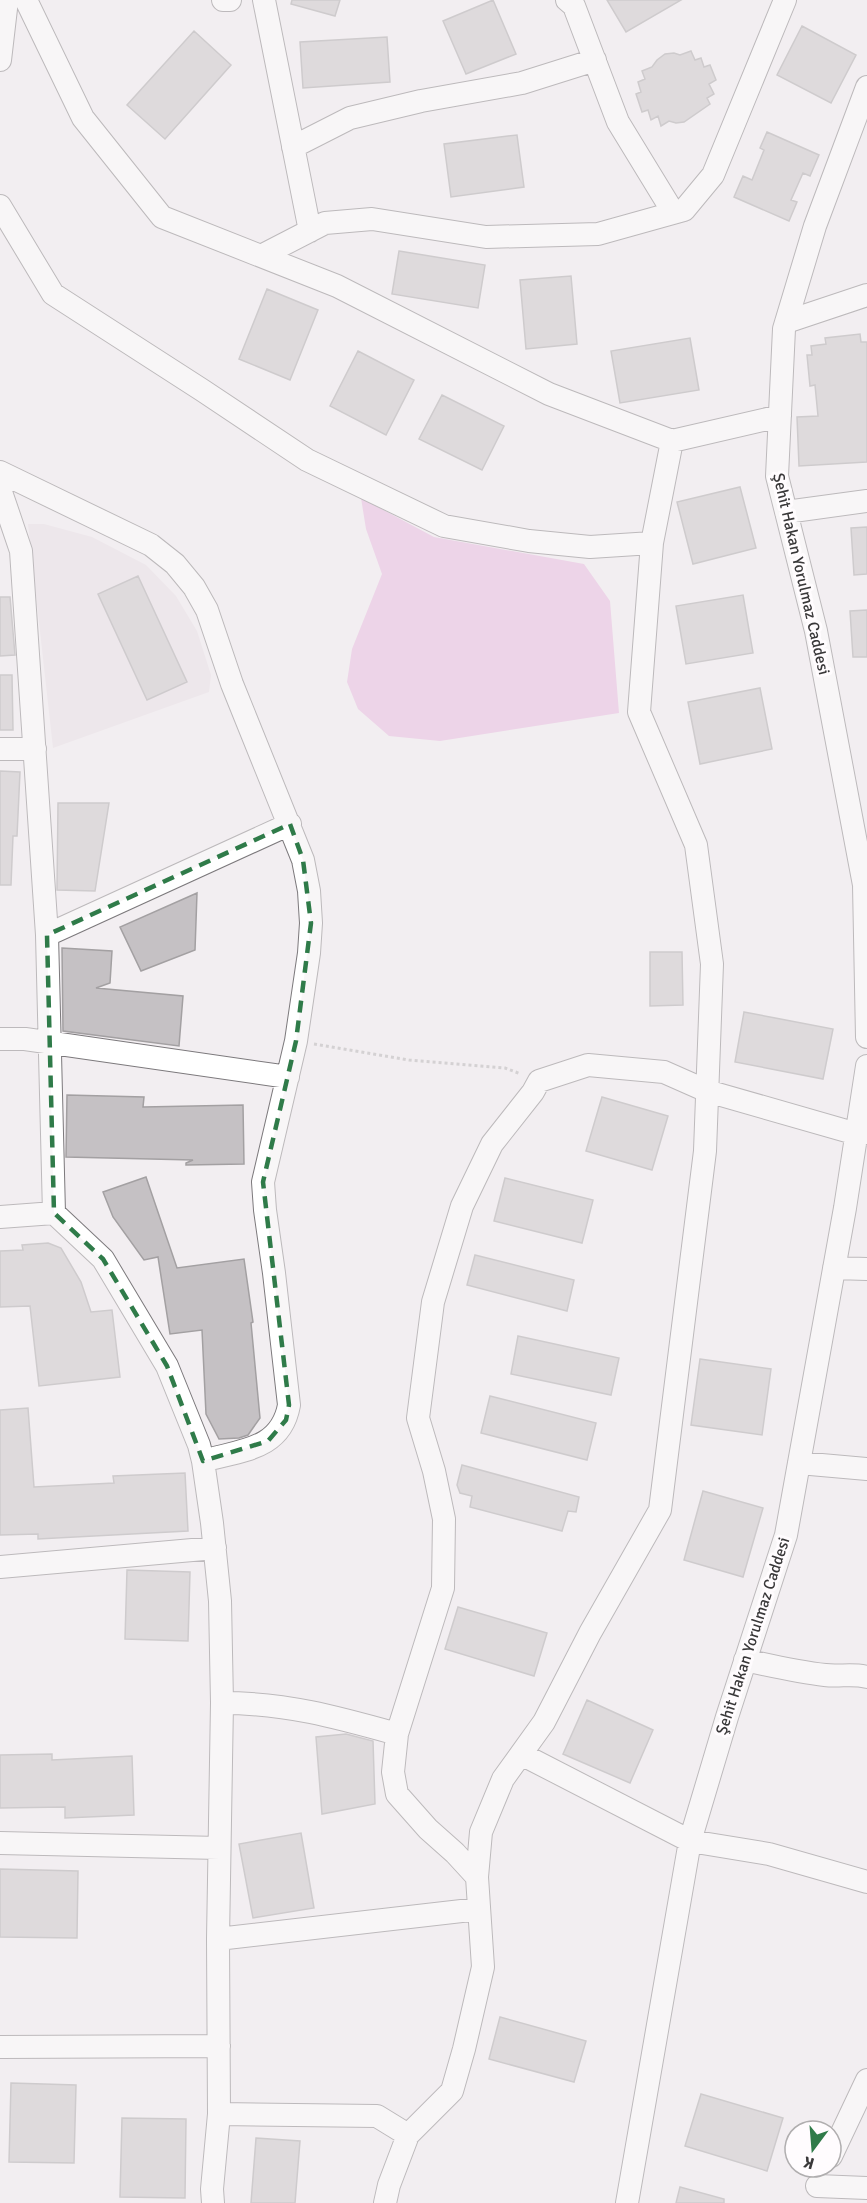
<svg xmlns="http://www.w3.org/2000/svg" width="867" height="2203" font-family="Signika,sans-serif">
  <rect width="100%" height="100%" fill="#f2eef1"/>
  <!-- built -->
  <path fill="#e7dde5" d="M28 524H44L92 537 146 565 176 596 197 631 211 675 209 692 53 748Z"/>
  <!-- green -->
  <path fill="#e6b4de" d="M361 498 434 537 584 564 610 601 619 713 440 741 389 736 358 709 347 682 352 649 382 574 366 529Z"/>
  <!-- building -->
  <path fill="#c5c1c4" stroke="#a3a0a2" stroke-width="1.5" d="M292 0H340L335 16 291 4Z
    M493 0 516 54 466 74 443 21Z
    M607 0H681L626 32Z
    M802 26 856 55 831 103 777 75Z
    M194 31 231 65 165 139 127 105Z
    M387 37 390 82 303 88 300 42Z
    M691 51 695 60 701 58 704 67 710 65 716 80 709 84 714 94 707 98 710 104 684 122 676 123 669 121 661 126 658 116 651 120 648 110 642 112 636 94 641 92 638 82 645 79 642 71 652 67 657 60 665 54 674 53 680 55Z
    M767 132 819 155 810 176 803 173 791 200 797 202 789 221 734 197 743 176 752 180 764 150 760 148Z
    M517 135 524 187 451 197 444 144Z
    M399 251 485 265 478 308 392 294Z
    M571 276 577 344 526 349 520 280Z
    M267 289 318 310 290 380 239 359Z
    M860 334 861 342H867V462L799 466 797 417 818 416 815 385 810 386 807 355H812L811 346 826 344 825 338Z
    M690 338 699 390 620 403 611 351Z
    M358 351 414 380 386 435 330 406Z
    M442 395 504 426 482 470 419 439Z
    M740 487 756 548 693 564 677 502Z
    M867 527V574L854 575 851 528Z
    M138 576 187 682 147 700 98 594Z
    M743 595 753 653 686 664 676 606Z
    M0 597H10L15 655 0 656Z
    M867 610V657H853L850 611Z
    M0 675H12L13 730H0Z
    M760 688 772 749 700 764 688 702Z
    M0 771 20 772 17 836H13L11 885H0Z
    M58 803H109L95 891 57 890Z
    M197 893 195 950 141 971 120 927Z
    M62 948 112 951 110 983 96 988 183 996 179 1046 63 1031Z
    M650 952H682L683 1005 650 1006Z
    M744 1012 833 1029 823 1079 735 1062Z
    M67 1095 144 1097 143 1107 243 1105 244 1164 186 1165V1163L193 1160 66 1157Z
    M602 1097 668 1116 652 1170 586 1151Z
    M146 1177 177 1268 244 1259 253 1322 251 1323 260 1418 248 1435 239 1438 219 1439 206 1414 202 1330 170 1334 158 1257 144 1260 113 1217 103 1192Z
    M505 1178 593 1200 582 1243 494 1221Z
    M48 1243 61 1248 81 1282 91 1312 112 1310 120 1377 39 1386 30 1306 0 1307V1251L23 1250 22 1245Z
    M475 1255 574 1280 567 1311 467 1285Z
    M518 1336 619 1358 611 1395 511 1374Z
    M700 1359 771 1369 762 1435 691 1425Z
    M490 1396 596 1423 587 1460 481 1433Z
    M28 1408 34 1487 114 1483 113 1476 185 1473 188 1531 38 1539V1534L0 1535V1410Z
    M462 1465 579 1497 576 1512 568 1511 562 1531 470 1507 472 1496 460 1493 457 1485Z
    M703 1491 763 1508 743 1577 684 1560Z
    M127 1570 190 1572 188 1641 125 1639Z
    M458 1607 547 1633 534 1676 445 1649Z
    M587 1700 653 1730 630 1783 563 1754Z
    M346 1734 373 1741 375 1804 322 1814 316 1737Z
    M52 1754V1760L132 1756 134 1815 65 1818V1807L0 1808V1755Z
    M301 1833 314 1908 253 1918 239 1844Z
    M0 1869 78 1871 77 1938 0 1937Z
    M500 2017 586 2041 574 2082 489 2059Z
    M11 2083 76 2085 74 2163 9 2162Z
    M701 2094 783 2118 767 2171 685 2146Z
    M122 2118 186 2119 185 2198 120 2197Z
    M256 2138 300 2141 295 2203H251Z
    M680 2187 724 2199V2203H676Z"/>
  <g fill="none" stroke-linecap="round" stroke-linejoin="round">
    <defs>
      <path id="minor" d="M26 0 83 118 162 217 337 286 549 394 672 441
        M223 0H230
        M264 0 310 231
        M567 0 574 6 618 122 673 212
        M0 60 7 0
        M867 87 815 226 784 329 777 476 816 631 864 885 867 1037
        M293 147 350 118 421 101 522 83 595 60
        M0 206 53 294 202 390 307 460 444 526 529 541 590 547 652 543
        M263 255 325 223 372 219 486 237 598 234 684 210 713 175 785 0
        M786 322 867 295
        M0 472 151 545 175 564 194 587 207 610 232 684 303 860 309 891 311 923 309 953 296 1041 263 1182 265 1210 274 1273 289 1405C281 1450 241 1450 203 1461
        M0 489 21 551 47 935 54 1213 103 1259 167 1366 199 1445 203 1461 212 1523 220 1601 222 1703 218 1939 219 2114 212 2189 213 2203
        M786 512 867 501
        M0 749H35
        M47 935 290 824
        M0 1039H25L288 1077
        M0 1217 54 1213
        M834 1268 867 1269
        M799 1463 867 1469
        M0 1567 215 1548
        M745 1660C772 1666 798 1672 825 1675 839 1677 853 1673 867 1677
        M222 1703C286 1703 336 1717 397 1734
        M521 1754 690 1841 769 1854 867 1882
        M0 1843 219 1848
        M477 1877 455 1853 428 1829 397 1794 393 1772 397 1734 443 1588 444 1519 434 1471 418 1418 433 1302 462 1206 492 1144 533 1092 539 1081 588 1065 664 1072 707 1091 857 1134 867 1133
        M218 1939 479 1909
        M0 2047 219 2046
        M219 2114 377 2116 408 2135
        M831 2156 867 2080
        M817 2186 867 2188
        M385 2203 389 2185 408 2135 452 2091 464 2049 483 1967 477 1877 481 1832 503 1779 544 1722 590 1633 660 1510 705 1151 712 964 696 845 639 712 652 543 672 441 780 416
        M627 2203 690 1841 727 1717 786 1535 845 1208 867 1066"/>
    </defs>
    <!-- minor casing -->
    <use href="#minor" stroke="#7c797c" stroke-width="24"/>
    <!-- path -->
    <path stroke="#b0aeb0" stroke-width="3" stroke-dasharray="3 3" stroke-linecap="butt" d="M314 1044 409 1060 505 1068 521 1074"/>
    <!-- minor -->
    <use href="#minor" stroke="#fff" stroke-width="22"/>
  </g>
  <!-- marked area -->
  <path d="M0 0H867V2203H0ZM290 824 303 860 311 923 296 1041 263 1182 289 1405 286 1420 268 1441 203 1461 167 1366 103 1259 54 1213 47 935Z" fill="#f2eef1" fill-opacity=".55" fill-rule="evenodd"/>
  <path fill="none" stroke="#2f7b49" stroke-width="4.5" stroke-dasharray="12 8" stroke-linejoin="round" d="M290 824 303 860 311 923 296 1041 263 1182 289 1405 286 1420 268 1441 203 1461 167 1366 103 1259 54 1213 47 935Z"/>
  <g text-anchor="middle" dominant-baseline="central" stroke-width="6" stroke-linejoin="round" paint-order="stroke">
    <!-- street labels -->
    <g font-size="16" fill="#393839" stroke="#fffcfe">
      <text transform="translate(801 574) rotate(77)">Şehit Hakan Yorulmaz Caddesi</text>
      <text transform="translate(753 1636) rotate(-72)">Şehit Hakan Yorulmaz Caddesi</text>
    </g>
  </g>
  <!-- north arrow -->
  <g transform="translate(813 2149) rotate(196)"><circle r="28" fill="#fffcfe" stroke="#b0aeaf" stroke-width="1.5"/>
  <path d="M0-4.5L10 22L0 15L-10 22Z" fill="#2f7b49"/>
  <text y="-9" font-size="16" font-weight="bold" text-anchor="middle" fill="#393839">K</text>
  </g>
</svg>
